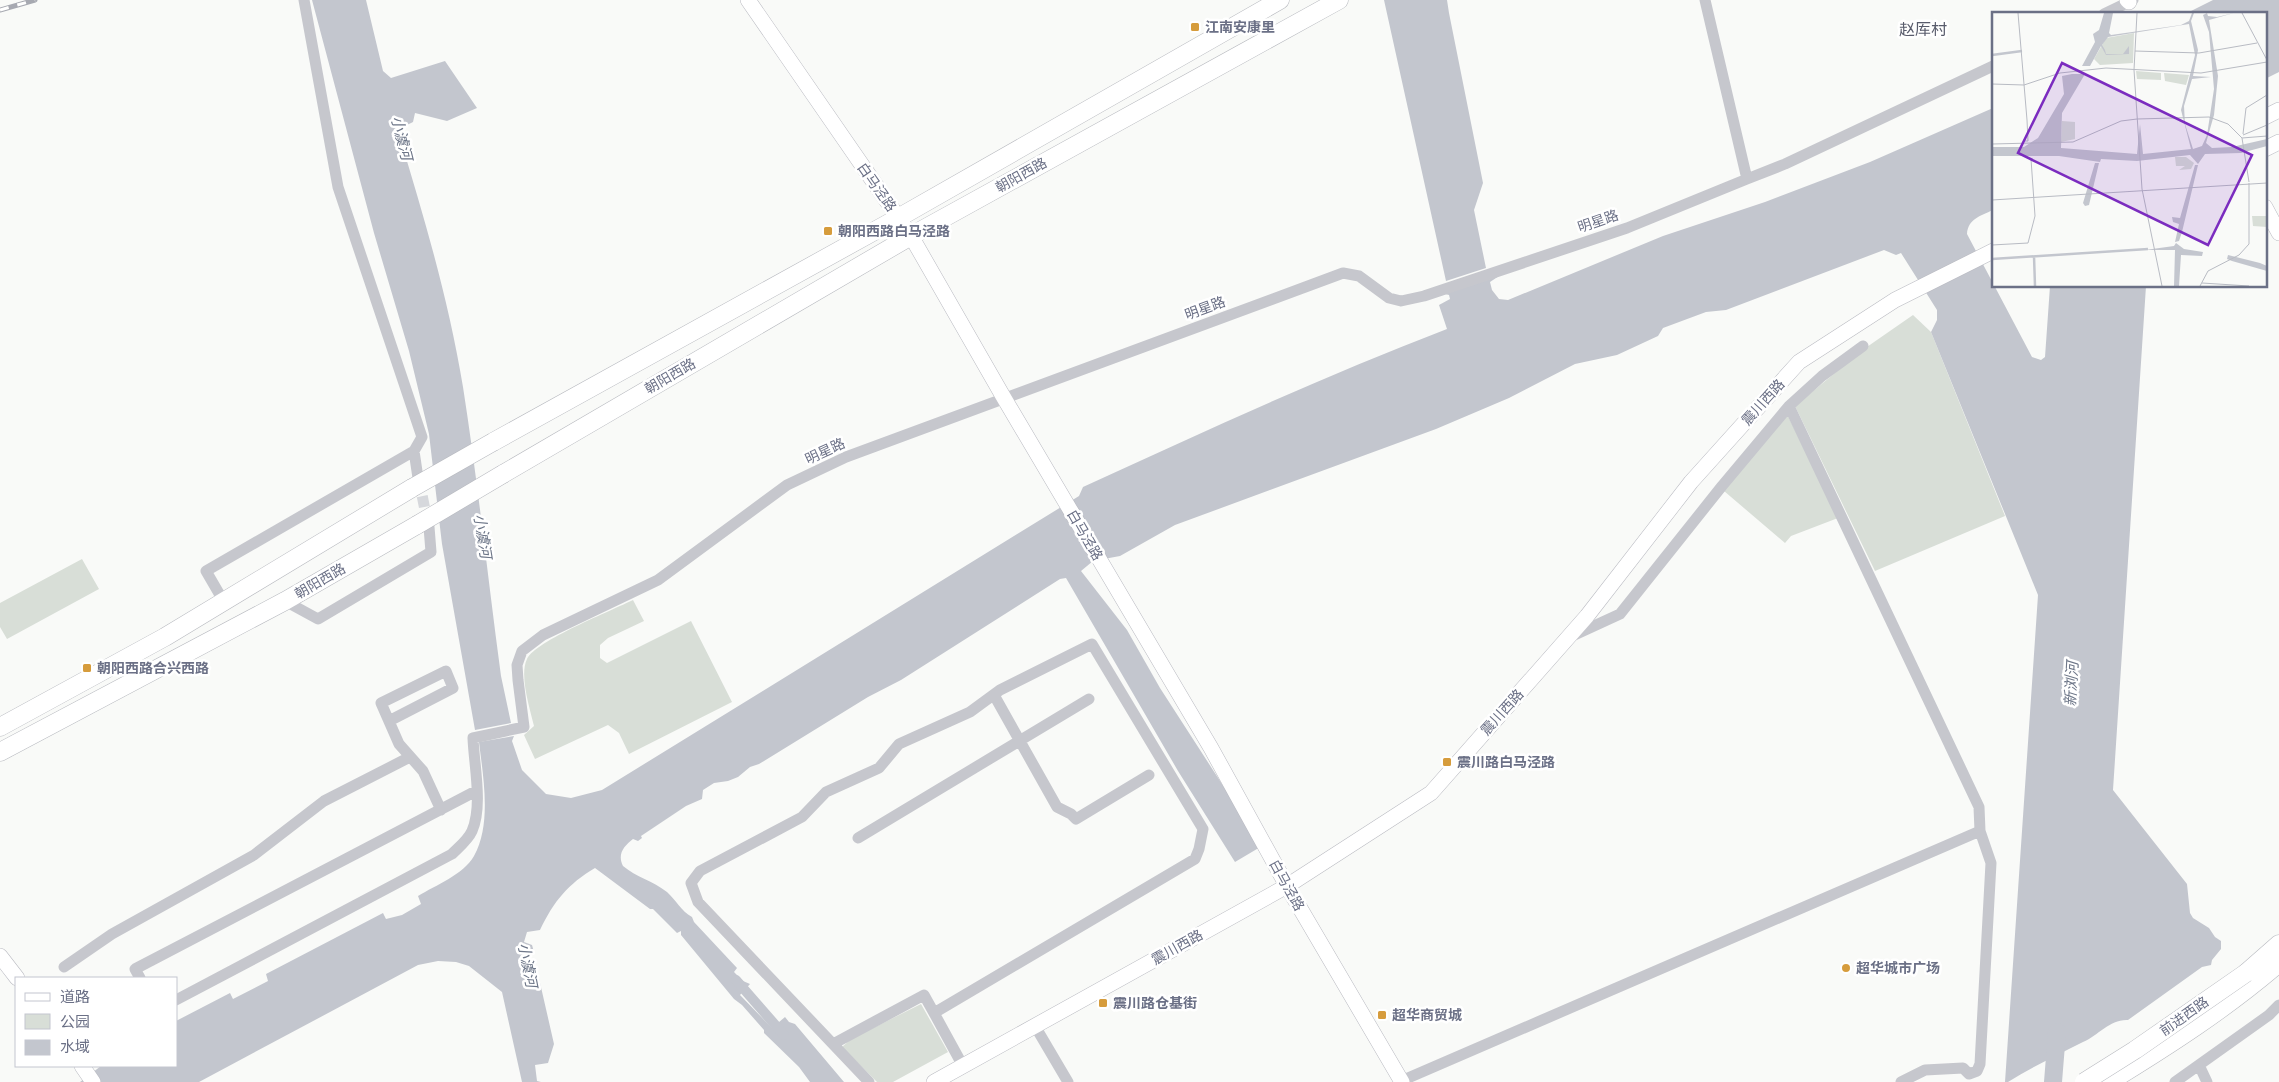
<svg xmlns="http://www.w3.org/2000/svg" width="2279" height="1082" font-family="Arial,'Noto Sans SC',sans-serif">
  <rect width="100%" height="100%" fill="#f9faf8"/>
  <!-- green -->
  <path fill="#d8ded7" d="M1913 315 1931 332 2005 516 1875 571 1795 406 1864 349Z
    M1787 414 1838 518 1791 536 1785 543 1724 491Z
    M82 559 99 589 7 639 0 627V603Z
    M633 600 644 621 608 638 600 645V658L607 663 691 621 732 702 629 754 619 733 608 725 535 759 524 735 534 726C530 709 519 675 527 659 535 641 613 610 633 600Z
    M921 1004 948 1052 893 1082H877L842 1047 851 1039Z"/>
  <!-- water -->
  <path fill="#c3c6ce" d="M312 0H366L383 71 391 78 445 61 477 108 447 121 415 113 413 122 399 129 400 138C425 220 449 302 463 387 478 483 488 580 501 676L511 723 475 730 442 544 429 434 409 351 374 233Z
    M1384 0H1447L1449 13 1483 183 1474 210 1486 268 1446 281Z
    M2213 0H2279V72L2265 79V14H2185Z
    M1993 108V210C1980 216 1968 219 1967 234L2032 357 2041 360 2045 357 2050 286H2146L2113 790 2187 884 2190 913 2193 918 2209 928 2215 937 2221 941V949L2212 960 2211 965 2202 967 2128 1020C2110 1019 2099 1035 2083 1042 2057 1055 2032 1067 2008 1082H2005L2038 595 1931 332 1937 320V310L1901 253 1896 255 1884 250 1726 310 1706 312 1663 328 1658 336 1617 355 1575 364 1509 398 1436 429 1175 525 1120 556 1093 561 1081 571 1127 630 1160 688 1262 846 1235 862 1178 771 1066 578 1060 579 901 680 868 697 759 764 750 767 738 777 728 781 714 783 703 790 702 799 686 806 641 836 642 838 638 841 633 839C624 846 617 854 623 866 636 877 653 881 667 892 676 900 681 911 692 917L694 922 737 968 734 972 743 981 750 984 740 995 772 1028 785 1017 789 1022 795 1024 844 1082H810L799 1067 764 1033V1030L742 1005 734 999 681 935V931L677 933 653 909H650L595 868C568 884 554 901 540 930L527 932 524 942 532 945 534 952 524 957 528 974H538L554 1044 548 1063 535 1065 537 1081 541 1082H522L502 992 469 966 456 962 438 961 418 965 199 1082H80L101 1066H176V1021L230 993 233 999 268 981 266 974 383 913 386 919 402 915 421 904 418 896C436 885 463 875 474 856 492 824 483 776 479 742L514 736 512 741 522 770 546 794 571 798 602 790 1079 496 1083 487C1203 432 1324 376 1447 329L1439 305 1450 299 1449 295 1445 294 1499 276 1490 282 1492 290 1499 299 1508 300 1663 236 1765 202 1870 162Z"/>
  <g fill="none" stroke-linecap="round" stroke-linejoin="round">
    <!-- canal -->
    <path stroke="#c3c6ce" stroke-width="10" d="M736 980 784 1035"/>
    <!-- river -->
    <path stroke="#c3c6ce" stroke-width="18" d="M2053 1082 2057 1032"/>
    <!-- street-tunnel -->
    <path stroke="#d6d8dc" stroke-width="11" stroke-dasharray="11 5.5" stroke-linecap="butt" d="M419 480 428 525"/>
    <defs>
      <path id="secondary" d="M748 0 911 236 1004 398 1211 748 1287 886 1402 1082
        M2127 0 2129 2
        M2265 117 2279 110
        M2265 149 2279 142
        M2265 207 2279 233
        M0 956 17 978
        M82 1066 93 1082
        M934 1082 1287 886 1431 793 1587 616 1691 482 1799 362 1895 300 1993 251"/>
      <path id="primary" d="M493 442 898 218 1280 0
        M503 474 911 236 1339 0
        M0 727 165 637 412 488
        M0 752 285 601 417 525
        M2246 973 2279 944
        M2109 1082C2168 1046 2227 1008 2279 963"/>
    </defs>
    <!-- secondary casing -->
    <use href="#secondary" stroke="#b9bac1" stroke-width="16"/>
    <!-- primary casing -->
    <use href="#primary" stroke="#b7b9bf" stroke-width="19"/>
    <!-- street -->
    <path stroke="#c6c7cd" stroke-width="11" d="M1705 0 1747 179
      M2104 14 2133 0
      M1789 406 1979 807 1980 831
      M414 451 418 478
      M285 601 318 619 431 552 429 527
      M224 602 206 571 414 451 422 437 338 187 304 0
      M1570 637 1620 614 1722 486 1789 406 1822 376 1863 346
      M994 695 1057 807 1071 814 1076 819 1149 775
      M389 721 453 688 446 671 381 703 399 744 423 771 441 810
      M858 838 1089 699
      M64 967 112 934 254 855 324 801 410 757
      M140 978 135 969 476 791
      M176 1000 452 854C459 847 468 840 472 831 483 806 474 765 473 738L524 727 518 680 517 665 522 651 543 635 658 580 787 485 846 457 1343 273 1359 276 1389 298 1401 301 1424 296 1627 228 1747 179 1785 164 1993 66
      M1035 1026 1068 1082
      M833 1044 924 995 934 1013
      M2199 1065 2207 1082
      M1401 1081 1980 831 1991 863 1980 1064 1977 1071 1969 1074 1963 1068 1925 1070 1901 1082
      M869 1082 698 902 691 883 700 871 802 817 826 792 879 768 899 744 970 712 1000 690 1092 644 1203 829 1199 849 1195 859 934 1013 963 1066
      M2175 1082 2269 1015 2279 1005"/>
    <!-- secondary -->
    <use href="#secondary" stroke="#fff" stroke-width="15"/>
    <!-- primary -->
    <use href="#primary" stroke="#fff" stroke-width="18"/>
    <defs>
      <path id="rail" d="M0 10 35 0"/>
    </defs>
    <!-- rail casing -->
    <use href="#rail" stroke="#a7a9b1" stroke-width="5"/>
    <!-- rail -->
    <use href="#rail" stroke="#fff" stroke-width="3" stroke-dasharray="9" stroke-linecap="butt"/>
    <defs>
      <path id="primary-bridge" d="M412 488 493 442
        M417 525 503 474
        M2084 1082 2135 1050 2246 973"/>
    </defs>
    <!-- primary-bridge casing -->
    <use href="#primary-bridge" stroke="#b7b9bf" stroke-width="19" stroke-linecap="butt"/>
    <!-- primary-bridge -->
    <use href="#primary-bridge" stroke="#fff" stroke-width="18"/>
  </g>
  <!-- markers -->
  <g fill="#d69c3c" stroke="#fff" stroke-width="2">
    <rect x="1190" y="22" width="10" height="10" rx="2.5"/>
    <rect x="823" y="226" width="10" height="10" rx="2.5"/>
    <rect x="82" y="663" width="10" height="10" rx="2.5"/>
    <rect x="1442" y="757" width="10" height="10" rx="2.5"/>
    <circle cx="1846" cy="968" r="5"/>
    <rect x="1098" y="998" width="10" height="10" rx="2.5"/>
    <rect x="1377" y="1010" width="10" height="10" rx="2.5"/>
  </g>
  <g text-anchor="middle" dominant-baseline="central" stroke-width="5" stroke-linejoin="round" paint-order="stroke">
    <!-- poi labels -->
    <g font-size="14" font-weight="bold" fill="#6b7086" stroke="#fff" text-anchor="start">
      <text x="1205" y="27">江南安康里</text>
      <text x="838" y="231">朝阳西路白马泾路</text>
      <text x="97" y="668">朝阳西路合兴西路</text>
      <text x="1457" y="762">震川路白马泾路</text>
      <text x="1856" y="968">超华城市广场</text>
      <text x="1113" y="1003">震川路仓基街</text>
      <text x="1392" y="1015">超华商贸城</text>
    </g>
    <!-- street labels -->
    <g font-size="14" fill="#6b7086" stroke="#fff">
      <text transform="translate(1021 175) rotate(-29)">朝阳西路</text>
      <text transform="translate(877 187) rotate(55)">白马泾路</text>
      <text transform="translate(1598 221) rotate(-19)">明星路</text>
      <text transform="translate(1205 308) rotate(-20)">明星路</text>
      <text transform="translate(670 376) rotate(-30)">朝阳西路</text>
      <text transform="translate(1763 402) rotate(-48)">震川西路</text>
      <text transform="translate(825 451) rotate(-25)">明星路</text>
      <text transform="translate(1085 535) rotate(60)">白马泾路</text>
      <text transform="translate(320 581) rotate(-30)">朝阳西路</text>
      <text transform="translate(1502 712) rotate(-48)">震川西路</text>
      <text transform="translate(1287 885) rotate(61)">白马泾路</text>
      <text transform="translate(1177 947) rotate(-29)">震川西路</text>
      <text transform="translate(2184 1016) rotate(-35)">前进西路</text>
    </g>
    <!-- water labels -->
    <g font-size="15" font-style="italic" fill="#6d7688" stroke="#fff">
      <text transform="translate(402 138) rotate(76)">小澞河</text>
      <text transform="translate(483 536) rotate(81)">小澞河</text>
      <text transform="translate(2071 684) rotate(-87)">新浏河</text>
      <text transform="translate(528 965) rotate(79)">小澞河</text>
    </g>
    <!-- quarter labels -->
    <g font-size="16" fill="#595c6c" stroke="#fff">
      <text x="1923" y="29">赵厍村</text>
    </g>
  </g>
  <!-- overview -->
  <g transform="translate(1992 12)">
    <rect width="275" height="275" fill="#f9faf8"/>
    <path d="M142 21 141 51 108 53 102 47 114 26ZM144 59 169 61V68L145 67ZM172 61 197 63 194 73 173 69ZM70 109 83 110V127L69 130ZM183 145H194L202 151 199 157 187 158 193 154H184ZM260 204H275V215L261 214Z" fill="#d8ded7"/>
    <path d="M112 1H121L117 21 119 23 189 13 197 9 200 1H206H202L199 9 206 38 201 64 219 65 200 67 192 94 193 112 201 137 210 134 215 123 222 77 217 20 211 3 215 1 216 4 225 5 242 1 217 8 226 64 222 103 214 131 220 136 240 135 275 127V134L249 141 213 142 206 152 198 143 145 149 109 147 108 150 67 144H0V135H32L46 126 72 82 70 64 80 62H93L70 101 69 136 145 142 148 112 151 142 199 137 189 98 203 43 197 12 116 25 110 33 113 38 114 42H131L137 34V42L114 43 109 34 98 54H90L103 30 101 22 107 18ZM103 151H107L97 193 93 194 91 191ZM203 153H206L190 220 187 229 183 230 187 212 181 210 180 205 188 206ZM184 231 192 237 211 240 210 244 189 243 187 274H182L183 238H153L182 234ZM236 243 268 251 275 254V259L240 249 235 247Z" fill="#c3c6ce"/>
    <path fill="none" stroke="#c3c6ce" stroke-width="2.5" d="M0 43 30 39M42 244 43 274M0 247 156 237"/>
    <path fill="none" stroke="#b8bbc3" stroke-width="1" d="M26 1 35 108 36 129H33M145 1 142 58 150 177 170 274M250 1 275 48M143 39 207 41 265 31M0 72 32 73 68 61 114 56 209 61 275 50M145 107 217 105 236 112 250 126 275 124M251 122 254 96 275 83M251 123 275 113M250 126 257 170M0 132 81 130 129 109 145 107M0 188 275 171M0 233 36 231 43 204 39 147M210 271 257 274M208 274 216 259 247 243 257 232V171"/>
    <path fill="#7b2cbf" fill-opacity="0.15" stroke="#7b2cbf" stroke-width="2.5" d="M70 51 260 143 216 233 26 141Z"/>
    <rect width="275" height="275" fill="none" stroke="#6b7086" stroke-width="2.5"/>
  </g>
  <!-- legend -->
  <rect x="15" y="977" width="162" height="90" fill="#ffffff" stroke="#c4c6cf"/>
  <rect x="25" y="993" width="25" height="8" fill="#ffffff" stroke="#c4c6cf"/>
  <text x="60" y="1002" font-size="15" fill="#6b7086">道路</text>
  <rect x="25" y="1014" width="25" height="15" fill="#d8ded7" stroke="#c4c6cf"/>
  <text x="60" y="1027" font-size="15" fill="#6b7086">公园</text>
  <rect x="25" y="1040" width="25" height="15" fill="#c3c6ce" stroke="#c4c6cf"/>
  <text x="60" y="1052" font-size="15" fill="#6b7086">水域</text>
</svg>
